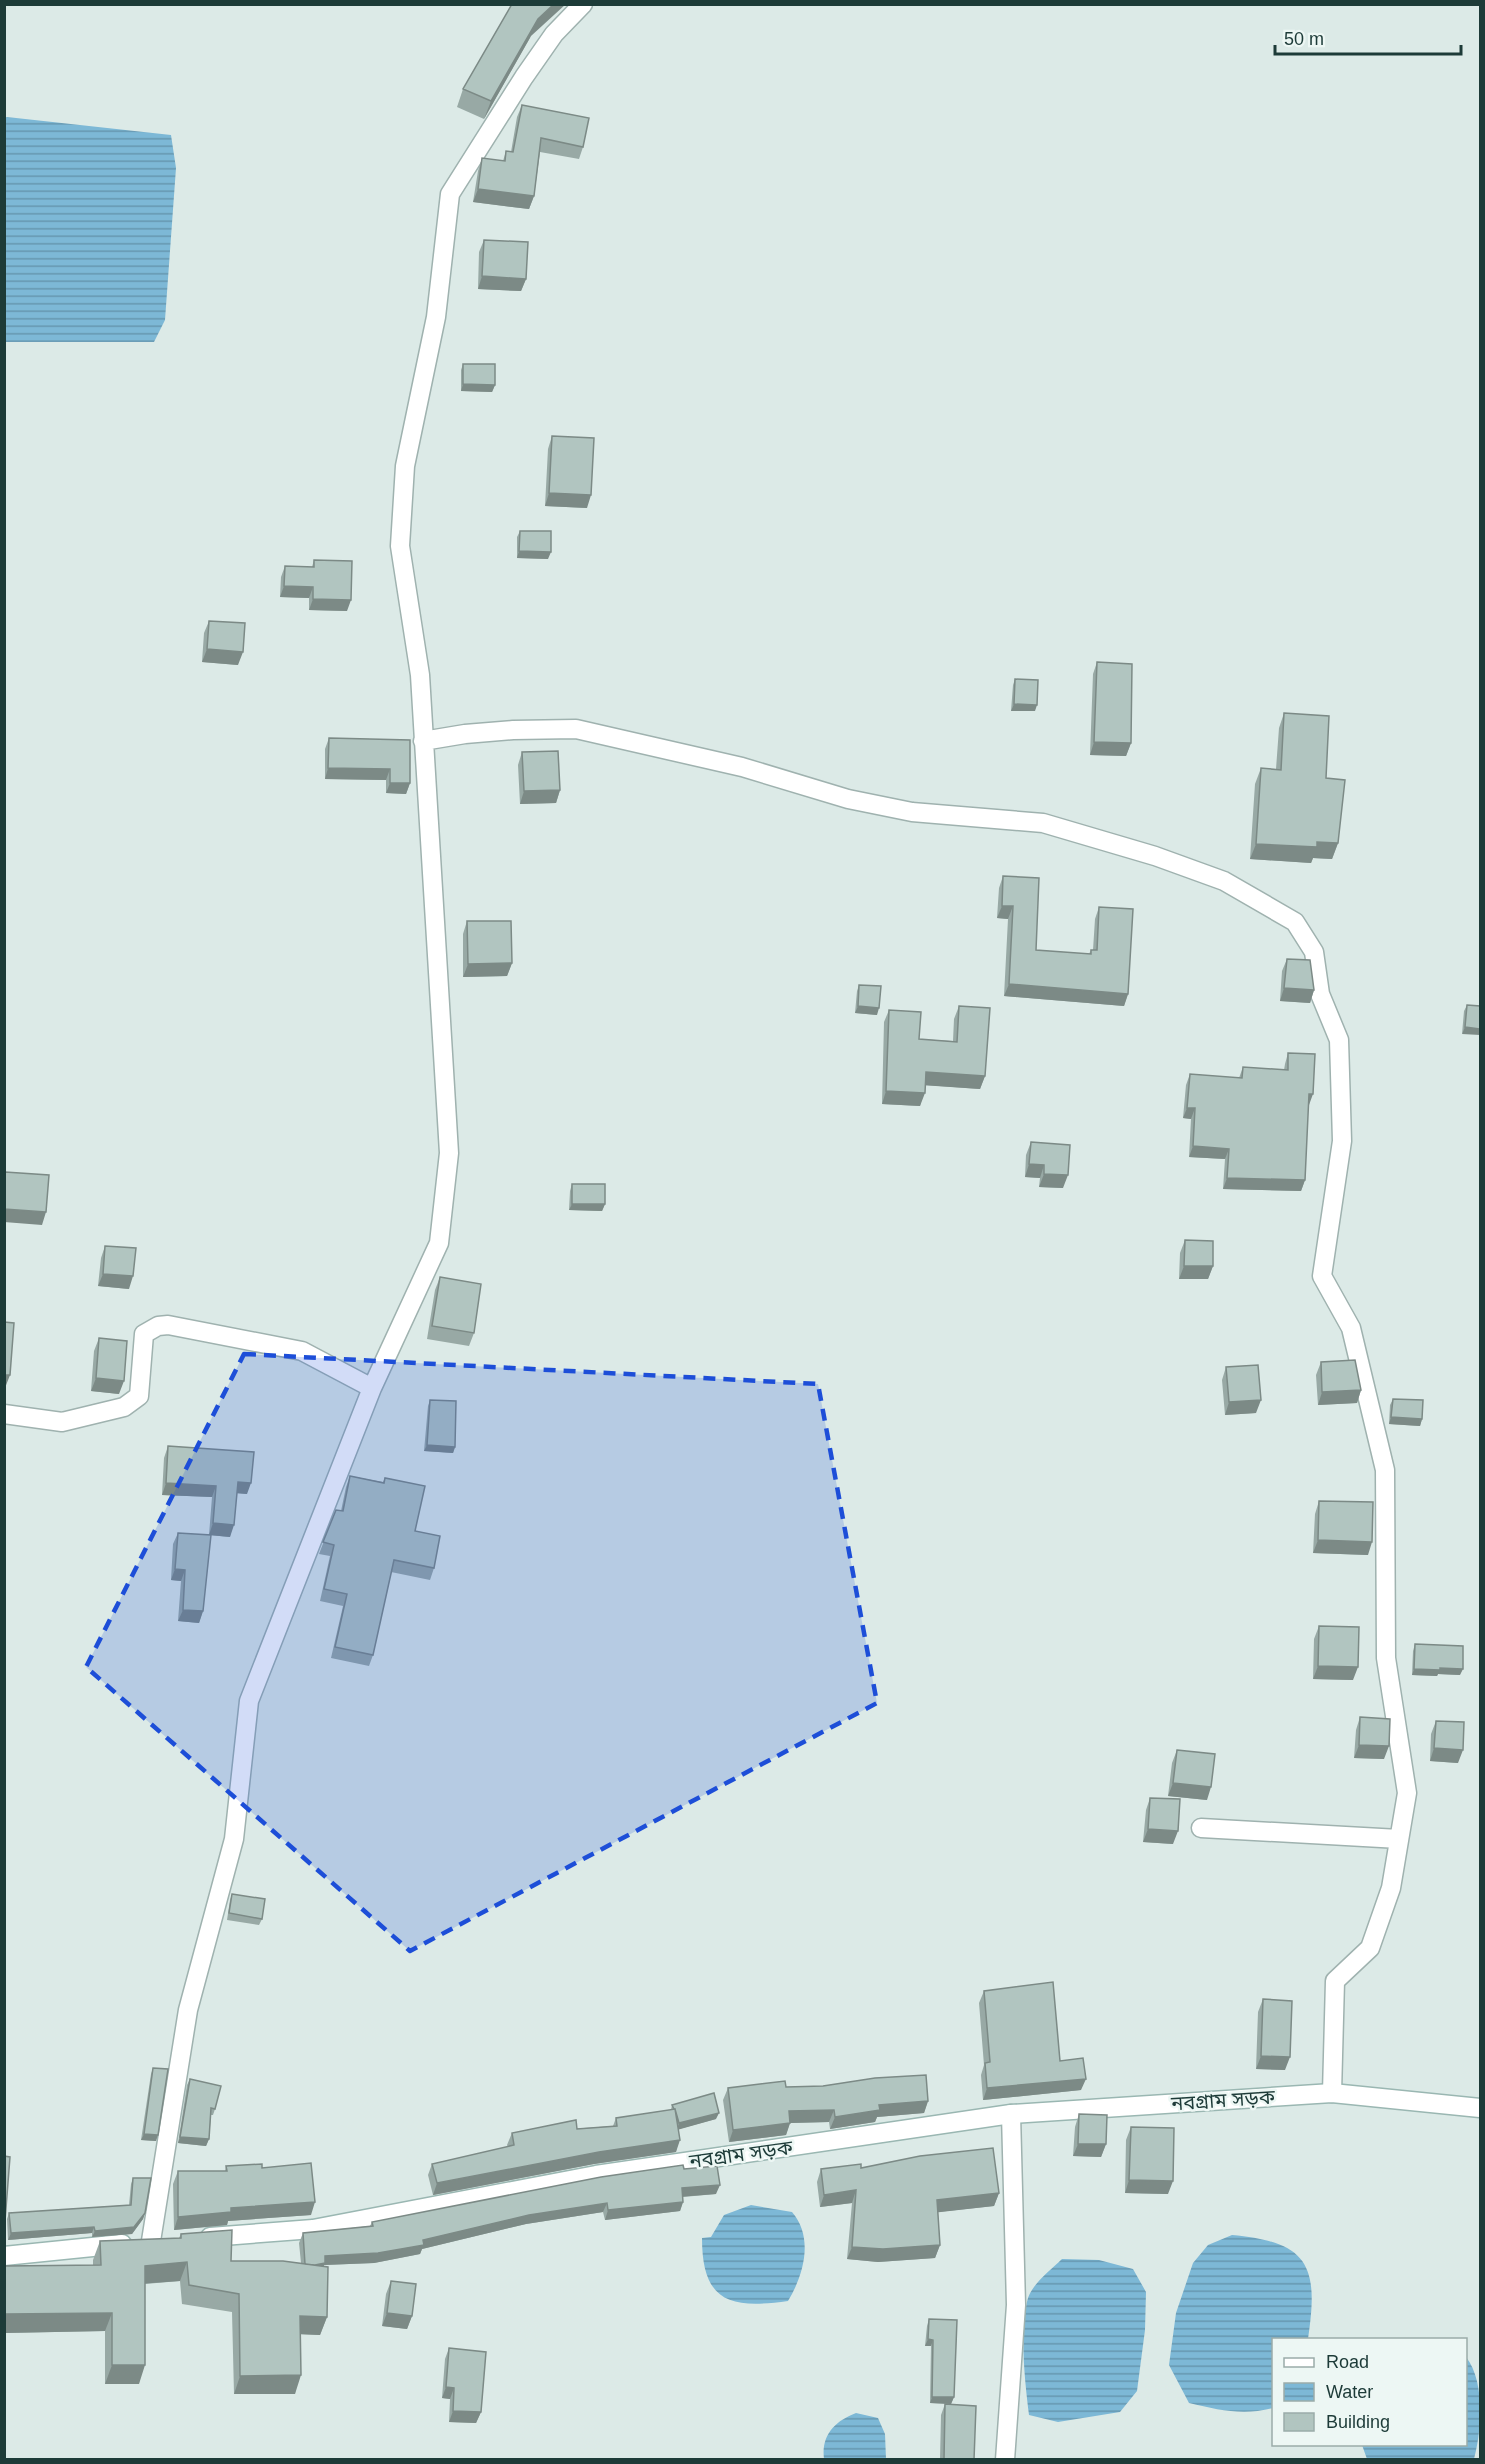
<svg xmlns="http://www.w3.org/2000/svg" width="1485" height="2464" font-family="Arial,'Noto Sans Bengali',sans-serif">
  <defs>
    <pattern id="water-rules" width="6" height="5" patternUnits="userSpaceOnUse" patternTransform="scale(1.5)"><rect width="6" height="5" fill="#7db8d6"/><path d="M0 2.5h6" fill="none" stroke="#6697af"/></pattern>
  </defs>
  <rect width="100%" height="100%" fill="#dceae7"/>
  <!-- water -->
  <path fill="url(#water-rules)" d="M7 117 171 135 176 168 165 320 154 342H5L4 118Z
    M751 2205 792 2212C814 2237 804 2275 788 2301 731 2309 702 2303 702 2238L711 2237 724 2215Z
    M1232 2235C1309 2242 1319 2266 1308 2339L1274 2340 1273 2408C1243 2416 1219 2410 1189 2403L1169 2365 1176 2313 1193 2263 1208 2245Z
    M1062 2259 1099 2260 1133 2269 1146 2292 1145 2330 1137 2391 1120 2412 1058 2422 1029 2415C1025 2383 1019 2329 1028 2298 1033 2283 1051 2270 1062 2259Z
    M1466 2357C1485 2381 1482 2429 1474 2459H1367L1362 2445 1466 2444Z
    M856 2413 878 2418 885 2434 886 2459H824C821 2435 835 2421 856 2413Z"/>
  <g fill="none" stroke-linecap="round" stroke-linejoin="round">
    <defs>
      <path id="street" d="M423 741 465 734 513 730 576 729 742 767 848 799 912 812 1043 823 1155 856 1224 881 1295 922 1314 952 1320 994 1339 1040 1342 1141 1322 1276 1351 1328 1385 1470 1386 1658 1407 1793 1391 1888 1370 1948 1335 1981 1332 2093
        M4 1414 62 1422 124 1407 139 1396 144 1334 158 1326 168 1325 302 1351 372 1388
        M1201 1828 1399 1839
        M151 2241 188 2010 234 1839 249 1701 372 1388 439 1243 449 1153 420 675 400 546 405 466 436 317 450 194 524 77 554 34 583 4
        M1005 2460 1016 2305 1011 2114"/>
      <path id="secondary" d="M210 2237 313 2229 596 2175 1011 2114 1332 2093 1480 2108
        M4 2256 122 2244"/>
    </defs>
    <!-- street casing -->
    <use href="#street" stroke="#9fb2af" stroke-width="21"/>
    <!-- secondary casing -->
    <use href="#secondary" stroke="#9ab7b2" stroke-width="21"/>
    <!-- street -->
    <use href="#street" stroke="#fff" stroke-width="18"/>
    <!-- secondary -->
    <use href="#secondary" stroke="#fff" stroke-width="18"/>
  </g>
  <!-- wall -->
  <path fill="#98a9a5" d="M531 36 484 119 457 107 463 89Z
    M522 105 583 147 579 159 540 152 534 196 529 209 473 202 478 171 482 158 503 161 506 151 511 152 517 117Z
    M484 240 526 279 521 291 478 289 479 252Z
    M463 364 495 385 492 392 461 391V370Z
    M552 436 587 508 545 506 548 449Z
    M520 531 548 559 517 558V537Z
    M314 560 347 611 309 610V598L280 597 281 577 285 566 312 567Z
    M209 621 238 665 202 662 204 633Z
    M1097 662 1131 743 1126 756 1090 755 1093 674Z
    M1015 679 1035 711H1011L1013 685Z
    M1284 713 1326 778 1338 843 1332 859 1313 858 1311 863 1250 859 1255 784 1261 768 1276 769 1279 728Z
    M329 738 410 740V783L406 794 386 793V780L325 779V749Z
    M522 752 560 790 556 803 520 804 518 765Z
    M1003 876 1036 950 1089 954 1091 950H1093L1095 919 1099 907 1128 994 1124 1006 1004 996 1008 919 997 918 999 888Z
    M467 921 512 963 507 976 463 977V934Z
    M1287 959 1314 990 1310 1003 1280 1001 1282 971Z
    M859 985 877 1015 855 1013 857 991Z
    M1467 1005 1480 1006 1462 1034 1464 1011Z
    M959 1006 985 1076 980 1089 925 1085 920 1106 882 1104 884 1022 889 1010 919 1039 953 1041 954 1019Z
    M1288 1053 1309 1105H1308L1305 1180 1301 1191 1223 1189 1225 1159 1189 1157 1191 1119 1183 1118 1186 1085 1190 1074 1239 1078 1243 1067 1284 1070 1285 1064Z
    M1031 1142 1063 1188 1039 1187 1040 1178 1025 1177 1026 1155Z
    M572 1184 605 1204 602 1211 569 1210 570 1191Z
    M1185 1240 1213 1266 1208 1279H1179L1180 1253Z
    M105 1246 129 1289 98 1286 101 1258Z
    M440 1277 474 1333 469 1346 427 1339 435 1290Z
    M99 1338 119 1394 91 1391 94 1351Z
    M1321 1362 1361 1390 1357 1403 1318 1405 1316 1375Z
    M1226 1367 1256 1413 1225 1415 1222 1380Z
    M1393 1399 1422 1419 1420 1426 1389 1424 1390 1405Z
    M430 1400 455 1447 453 1453 424 1451 428 1406Z
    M168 1446 247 1494 237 1493 230 1537 209 1535 212 1497 162 1495 164 1458Z
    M350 1476 383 1482 385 1478 415 1531 434 1568 430 1580 391 1572 373 1655 369 1666 331 1658 343 1606 320 1601 330 1556 319 1554 336 1510 341 1511 346 1487Z
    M1319 1501 1368 1555 1313 1553 1315 1514Z
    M178 1533 203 1611 199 1623 178 1621 181 1581 171 1580 173 1544Z
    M1319 1626 1353 1680 1313 1679 1314 1639Z
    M1415 1644 1460 1675 1438 1674 1437 1676 1412 1675 1413 1651Z
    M1360 1717 1384 1759 1354 1758 1356 1730Z
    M1436 1721 1458 1763 1430 1761 1431 1734Z
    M1177 1750 1207 1800 1168 1796 1172 1763Z
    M1150 1798 1173 1844 1143 1842 1146 1810Z
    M232 1894 262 1919 259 1925 227 1920 230 1900Z
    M984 1991 1060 2061 1081 2090 983 2100 981 2075 984 2065 979 2003Z
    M1263 1999 1285 2070 1256 2069 1258 2012Z
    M153 2068 156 2141 141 2140 151 2074Z
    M190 2079 215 2109 213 2115H211L209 2139 206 2146 178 2143 187 2085Z
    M786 2087 928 2101 924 2113 877 2117 875 2122 830 2129 829 2122 790 2123 786 2135 729 2142 723 2100 728 2088Z
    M672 2105 716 2119 679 2129 676 2152 594 2164 433 2195 428 2175 432 2164 508 2147 507 2145 512 2133 613 2126 616 2118 671 2110Z
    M1079 2114 1106 2144 1101 2157 1073 2156 1075 2127Z
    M1131 2127 1168 2194 1125 2193 1126 2140Z
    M226 2166 262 2168 311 2215 228 2221 227 2225 174 2230 173 2184 178 2171H225Z
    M861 2168 999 2193 994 2206 938 2212 940 2245 935 2258 878 2262 847 2259 852 2203 820 2207 817 2182 821 2169Z
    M684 2169 716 2194 683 2197V2202L680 2211 605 2220 603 2212 526 2224 422 2249 420 2254 374 2263 324 2265 327 2317 320 2335 301 2334 295 2394H234L232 2312 182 2304 180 2281 145 2284 139 2384H105V2331L4 2333V2266L93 2265V2260L100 2241 179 2238 181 2234 231 2261 301 2263 299 2243 303 2233 370 2226 372 2222Z
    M133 2178 145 2213 143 2219 132 2234 92 2237V2233L8 2240 7 2219 9 2213 129 2205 131 2184Z
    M391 2281 412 2316 407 2329 382 2326 386 2294Z
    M929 2319 954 2397 951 2404 930 2403 931 2346H925L927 2326Z
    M449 2348 481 2412 476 2423 449 2422 450 2399 442 2398 445 2359Z
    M945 2404 974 2460H940L941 2415Z"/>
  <!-- shaded-wall -->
  <path fill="#7c8a86" d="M554 4H566L531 36 484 119 491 101 538 19Z
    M478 189 534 196 529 209 473 202Z
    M482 276 526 279 521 291 478 289Z
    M463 384 495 385 492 392 461 391Z
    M549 493 591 495 587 508 545 506Z
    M519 551 551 552 548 559 517 558Z
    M284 586 313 587 309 598 280 597Z
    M313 599 351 600 347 611 309 610Z
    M207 649 243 652 238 665 202 662Z
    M1014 704 1037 705 1035 711H1011Z
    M1094 742 1131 743 1126 756 1090 755Z
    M328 768 390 769 386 780 325 779Z
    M390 783H410L406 794 386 793Z
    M560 790 556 803 520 804 524 791Z
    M1317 842 1338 843 1332 859 1313 858 1311 863 1250 859 1256 844Z
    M1002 906H1013L1008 919 997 918Z
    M512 963 507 976 463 977 468 964Z
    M1009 984 1128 994 1124 1006 1004 996Z
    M1284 988 1314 990 1310 1003 1280 1001Z
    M858 1006 879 1008 877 1015 855 1013Z
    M1465 1027 1480 1029V1035L1462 1034Z
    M926 1072 985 1076 980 1089 921 1085Z
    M886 1091 925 1093 920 1106 882 1104Z
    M1309 1094H1313L1309 1105H1305Z
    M1187 1108H1195L1191 1119 1183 1118Z
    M1193 1146 1229 1149 1225 1159 1189 1157Z
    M1029 1164 1044 1165 1040 1178 1025 1177Z
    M1044 1174 1068 1175 1063 1188 1039 1187Z
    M1227 1178 1305 1180 1301 1191 1223 1189Z
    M572 1204H605L602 1211 569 1210Z
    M4 1209 46 1212 42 1225 4 1222Z
    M1184 1266H1213L1208 1279H1179Z
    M103 1274 133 1276 129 1289 98 1286Z
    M4 1375H10L5 1388H4Z
    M96 1378 124 1381 119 1394 91 1391Z
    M1361 1390 1357 1403 1318 1405 1322 1392Z
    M1261 1400 1256 1413 1225 1415 1229 1402Z
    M1391 1417 1422 1419 1420 1426 1389 1424Z
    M427 1445 455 1447 453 1453 424 1451Z
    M238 1482 251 1483 247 1494 234 1493Z
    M166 1483 216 1486 212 1497 162 1495Z
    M213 1523 234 1525 230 1537 209 1535Z
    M1318 1540 1372 1542 1368 1555 1313 1553Z
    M175 1569 185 1570 181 1581 171 1580Z
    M183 1610 203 1611 199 1623 178 1621Z
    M1318 1666 1358 1667 1353 1680 1313 1679Z
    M1440 1668 1463 1669 1460 1675 1438 1674 1437 1676 1412 1675 1414 1669Z
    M1359 1745 1389 1746 1384 1759 1354 1758Z
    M1434 1748 1463 1750 1458 1763 1430 1761Z
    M1173 1783 1211 1787 1207 1800 1168 1796Z
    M1148 1829 1178 1831 1173 1844 1143 1842Z
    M1261 2056 1290 2057 1285 2070 1256 2069Z
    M1086 2079 1081 2090 983 2100 987 2088Z
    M928 2101 924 2113 877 2117 875 2122 830 2129 835 2117 879 2105Z
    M834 2110 829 2122 790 2123 786 2135 729 2142 733 2130 789 2111Z
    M719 2113 716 2119 677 2130 679 2123Z
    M144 2134 158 2135 156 2141 141 2140Z
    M180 2137 209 2139 206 2146 178 2143Z
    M680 2140 676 2152 594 2164 433 2195 437 2183 599 2152Z
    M1078 2144H1106L1101 2157 1073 2156Z
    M1129 2180 1173 2181 1168 2194 1125 2193Z
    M720 2185 716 2194 678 2197 682 2188Z
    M856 2190 852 2203 820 2207 824 2195Z
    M999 2193 994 2206 932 2213 937 2200Z
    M315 2202 311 2215 228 2221 227 2225 174 2230 178 2217 231 2208Z
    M683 2202 680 2211 605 2220 608 2210Z
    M607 2203 603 2212 526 2224 422 2249 420 2254 374 2263 324 2265 322 2272 305 2267 325 2256 423 2240 529 2215Z
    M145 2213 143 2219 132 2234 92 2237 95 2231Z
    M94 2227 92 2233 8 2240 11 2233Z
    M940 2245 935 2258 878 2262 847 2259 852 2247Z
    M187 2262 180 2281 138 2284 145 2266Z
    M112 2313 105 2331 4 2333V2314Z
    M387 2313 412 2316 407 2329 382 2326Z
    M300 2316 327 2317 320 2335 294 2334Z
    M928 2339 933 2340 931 2346H925Z
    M112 2365H145L139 2384H105Z
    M301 2375 295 2394H234L240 2376Z
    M446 2387 454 2388 450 2399 442 2398Z
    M932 2397H954L951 2404 930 2403Z
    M453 2411 481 2412 476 2423 449 2422Z"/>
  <!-- building -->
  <path fill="#b1c5c0" stroke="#7c8a86" stroke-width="1.5" d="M512 4H554L538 19 491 101 463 89Z
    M522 105 589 118 583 147 541 138 534 196 478 189 482 158 505 161 506 151 513 152Z
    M484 240 528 242 526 279 482 276Z
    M463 364H495V385L463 384Z
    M552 436 594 438 591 495 549 493Z
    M520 531H551V552L519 551Z
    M314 560 352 561 351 600 313 599V587L284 586 285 566 314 567Z
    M209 621 245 623 243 652 207 649Z
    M1097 662 1132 664 1131 743 1094 742Z
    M1015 679 1038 680 1037 705 1014 704Z
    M1284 713 1329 716 1326 778 1345 780 1338 843 1317 842V847L1256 844 1261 768 1281 770Z
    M329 738 410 740V783H390V769L328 768Z
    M558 751 560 790 524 791 522 752Z
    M1003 876 1039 878 1036 950 1091 954V950H1097L1099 907 1133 909 1128 994 1009 984 1013 906H1002Z
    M467 921H511L512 963 468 964Z
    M1287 959 1310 960 1314 990 1284 988Z
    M859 985 881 986 879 1008 858 1006Z
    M1467 1005 1480 1006V1029L1465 1027Z
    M959 1006 990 1008 985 1076 926 1072 925 1093 886 1091 889 1010 921 1012 919 1039 957 1042Z
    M1288 1053 1315 1054 1313 1094H1309L1305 1180 1227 1178 1229 1149 1193 1146 1195 1108H1187L1190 1074 1242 1078 1243 1067 1288 1070Z
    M1031 1142 1070 1145 1068 1175 1044 1174V1165L1029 1164Z
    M5 1172 49 1175 46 1212 4 1209Z
    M572 1184H605V1204H572Z
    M1185 1240 1213 1241V1266H1184Z
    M105 1246 136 1248 133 1276 103 1274Z
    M440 1277 481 1284 474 1333 432 1326Z
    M4 1322 14 1323 10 1375H4Z
    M99 1338 127 1341 124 1381 96 1378Z
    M1355 1360 1361 1390 1322 1392 1321 1362Z
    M1258 1365 1261 1400 1229 1402 1226 1367Z
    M1393 1399 1423 1400 1422 1419 1391 1417Z
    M430 1400 456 1401 455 1447 427 1445Z
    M168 1446 254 1452 251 1483 238 1482 234 1525 213 1523 216 1486 166 1483Z
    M350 1476 384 1483 385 1478 425 1486 415 1531 440 1536 434 1568 394 1560 373 1655 335 1647 347 1594 324 1589 334 1545 323 1542 336 1510 343 1511Z
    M1319 1501 1373 1502 1372 1542 1318 1540Z
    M178 1533 211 1535 203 1611 183 1610 185 1570 175 1569Z
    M1319 1626 1359 1627 1358 1667 1318 1666Z
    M1415 1644 1463 1646V1669L1440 1668V1670L1414 1669Z
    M1360 1717 1390 1719 1389 1746 1359 1745Z
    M1436 1721 1464 1722 1463 1750 1434 1748Z
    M1177 1750 1215 1754 1211 1787 1173 1783Z
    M1150 1798 1180 1799 1178 1831 1148 1829Z
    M232 1894 265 1899 262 1919 229 1913Z
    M1053 1982 1060 2061 1083 2058 1086 2079 987 2088 985 2063 990 2062 984 1991Z
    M1263 1999 1292 2001 1290 2057 1261 2056Z
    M153 2068 168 2069 158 2135 144 2134Z
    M926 2075 928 2101 879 2105 880 2110 835 2117 834 2110 789 2111 790 2123 733 2130 728 2088 785 2081 786 2087 823 2086 875 2078Z
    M190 2079 221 2086 215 2109 211 2108 209 2139 180 2137Z
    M714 2093 719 2113 679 2123 675 2109H674L672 2105Z
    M675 2109 680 2140 599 2152 437 2183 432 2164 514 2145 512 2133 576 2120 577 2129 617 2126 616 2118Z
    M1079 2114 1107 2115 1106 2144H1078Z
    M1131 2127 1174 2128 1173 2181 1129 2180Z
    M993 2148 999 2193 937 2200 940 2245 883 2249 852 2247 856 2190 824 2195 821 2169 861 2164V2168L920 2156Z
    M4 2156 10 2157 5 2221H4Z
    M311 2163 315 2202 231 2208V2212L178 2217V2171H227L226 2166 262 2164V2168Z
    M683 2165 684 2169 717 2166 720 2185 682 2188 683 2202 608 2210 607 2203 529 2215 423 2240 424 2245 378 2253 325 2256V2263L315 2265 305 2264 303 2233 373 2226 372 2222 601 2177Z
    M133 2178H151L145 2213 134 2227 95 2231 94 2227 11 2233 9 2213 131 2205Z
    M232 2230 231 2261H283L328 2267 327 2317 300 2316 301 2375 240 2376 239 2294 189 2285 187 2262 145 2266V2365H112V2313L4 2314V2266L101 2265 100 2241 181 2238V2234Z
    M391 2281 416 2284 412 2316 387 2313Z
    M929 2319 957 2320 954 2397H932L933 2340 928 2339Z
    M449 2348 486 2352 481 2412 453 2411 454 2388 446 2387Z
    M945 2404 976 2406 974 2460H944Z"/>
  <!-- marked area -->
  <path fill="#1d4ed8" fill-opacity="0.2" stroke="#1d4ed8" stroke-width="4.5" stroke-dasharray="12 8" stroke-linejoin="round" d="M244 1354 818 1384 877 1703 410 1951 86 1667Z"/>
  <g text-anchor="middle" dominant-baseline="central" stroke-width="5" stroke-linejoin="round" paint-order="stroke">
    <!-- street labels -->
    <g font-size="20" fill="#1d3b38" stroke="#edf7f4">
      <text transform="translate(1223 2100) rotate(-4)">নবগ্রাম সড়ক</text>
      <text transform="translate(741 2154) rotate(-8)">নবগ্রাম সড়ক</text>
    </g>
  </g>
  <!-- border -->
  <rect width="1485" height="2464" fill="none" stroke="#1d3b38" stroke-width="12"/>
  <!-- legend -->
  <rect x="1272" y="2338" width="195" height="108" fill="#edf7f4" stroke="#9aaca9" stroke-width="1.5"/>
  <rect x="1284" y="2358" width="30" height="9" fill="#ffffff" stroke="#9aaca9" stroke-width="1.5"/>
  <text x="1326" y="2368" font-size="18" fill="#1d3b38">Road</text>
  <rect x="1284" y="2383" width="30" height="18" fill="url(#water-rules)" stroke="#9aaca9" stroke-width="1.5"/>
  <text x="1326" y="2398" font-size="18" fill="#1d3b38">Water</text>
  <rect x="1284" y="2413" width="30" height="18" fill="#b1c5c0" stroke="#9aaca9" stroke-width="1.5"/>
  <text x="1326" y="2428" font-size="18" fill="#1d3b38">Building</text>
  <!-- scale -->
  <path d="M1275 45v9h186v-9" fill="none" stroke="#1d3b38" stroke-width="3"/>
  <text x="1284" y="45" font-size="18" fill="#1d3b38" stroke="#edf7f4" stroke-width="4.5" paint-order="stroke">50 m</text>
</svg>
